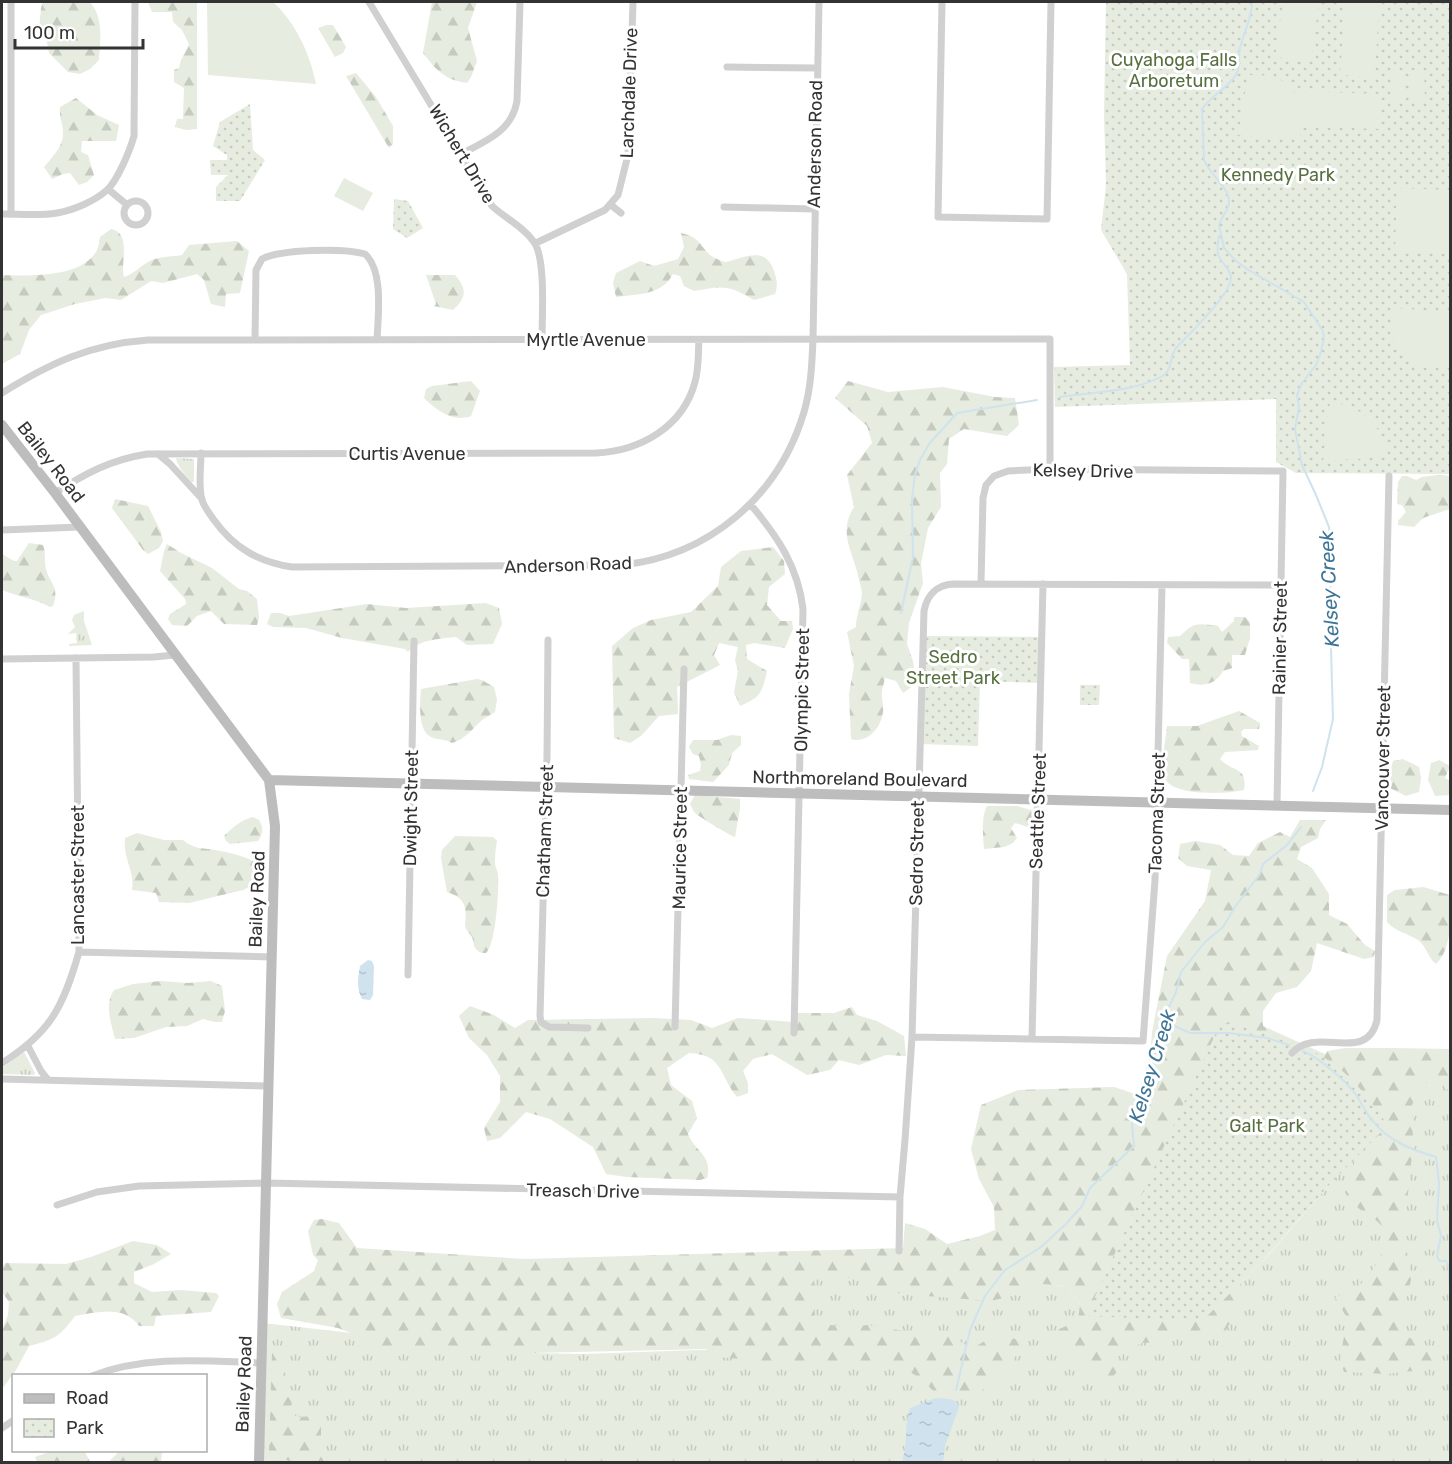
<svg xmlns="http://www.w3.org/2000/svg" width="1452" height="1464" font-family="Rubik,sans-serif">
  <defs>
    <pattern id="grass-tufts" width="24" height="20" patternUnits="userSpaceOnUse" patternTransform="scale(1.5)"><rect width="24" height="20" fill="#e6ecdf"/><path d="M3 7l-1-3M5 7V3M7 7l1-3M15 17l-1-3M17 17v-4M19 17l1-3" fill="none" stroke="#c6cbc0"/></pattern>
    <pattern id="forest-firs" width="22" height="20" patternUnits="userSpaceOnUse" patternTransform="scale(1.5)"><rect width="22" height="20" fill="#e6ecdf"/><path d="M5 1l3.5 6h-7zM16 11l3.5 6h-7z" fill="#c6cbc0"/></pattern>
    <pattern id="park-dots" width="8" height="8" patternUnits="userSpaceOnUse" patternTransform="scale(1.5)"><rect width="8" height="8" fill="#e6ecdf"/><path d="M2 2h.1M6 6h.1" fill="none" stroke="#c6cbc0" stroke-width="1.8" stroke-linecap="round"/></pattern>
    <pattern id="water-ripples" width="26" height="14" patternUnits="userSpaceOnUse" patternTransform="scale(1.5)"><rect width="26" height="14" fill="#cfe2ee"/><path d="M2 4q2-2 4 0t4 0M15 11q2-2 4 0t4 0" fill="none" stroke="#b2c2cd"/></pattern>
  </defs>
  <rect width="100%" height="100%" fill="#fff"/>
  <!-- grass -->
  <path fill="url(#grass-tufts)" d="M176 458 194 459V482H191C186 476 177 466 176 458Z
    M84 611V621L92 645 69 646V644L77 643 76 633 68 634 75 627 72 620 74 615Z
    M24 1052 35 1073 34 1075 2 1074V1068Z
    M1450 1055V1462H259L263 1323 530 1353 583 1354 814 1346 813 1266 1067 1286 1080 1304 1202 1321 1266 1258 1329 1185 1385 1113Z"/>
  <!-- forest -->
  <path fill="url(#forest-firs)" d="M43 2H90C104 18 100 40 99 60L90 69 80 74 68 72 49 53 47 42 39 31 41 8Z
    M148 2H197V129L186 130 175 127 177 119H183L184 88 174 82V70L179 68 181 60 189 44 182 30 173 22 172 12H152Z
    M432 2H477L468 28 477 61 471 77 467 83C445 80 436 70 423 53Z
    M327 25H333L346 47 343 53 335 57 318 28Z
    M356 73 376 97 393 126V144L389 148 346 76Z
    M76 98 97 115 119 125 116 141H82L81 152 88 155 94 175 87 182 79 185 70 173 63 174 52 179 44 167C52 157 64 146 63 132 63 123 59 119 60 107Z
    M111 229C132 233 120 262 124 277 134 274 139 267 148 262 158 256 171 257 182 255L189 245 237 241 249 251 240 293 226 294 225 307 211 304 204 280 197 274 163 283 151 281 121 300 105 298 75 304 41 315 29 330 20 354 2 364V275C28 276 83 278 97 250 99 247 99 241 100 237Z
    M681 233C698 237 697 241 708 253 711 257 719 260 725 262 745 258 765 245 774 271 777 279 778 286 775 294L754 300C728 284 723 286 694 291L684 286 680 276 673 274C662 295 639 294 616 297L613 283 616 273 640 261 654 266 678 259 684 247Z
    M426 275H455C467 289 467 297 453 310L434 306 436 304Z
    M471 381 480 391 471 416C453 423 436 410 424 398L426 389 432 386Z
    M848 381 888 392 943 387 995 397 1015 398 1019 425 1007 436 964 429 949 439 947 464 940 473 941 507 928 528 921 564 923 583 909 623 907 644 913 661 915 675 913 686 903 693 896 681 885 678C884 684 881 691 882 697 882 702 884 707 883 712 881 728 867 744 851 739L849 694 854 666 847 632 856 627C856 615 861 606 862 594 862 590 860 584 859 580 854 552 837 534 854 507L847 475 872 443 867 426 835 398Z
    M1437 475 1450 476V509L1423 518 1414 527 1398 525V521L1406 512 1402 505 1397 504 1398 482 1402 476H1407L1416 480 1422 477Z
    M115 499 148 506 161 532 163 541 159 548 148 554 143 550 112 508Z
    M29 543 43 545C46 553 44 561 46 569 50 585 60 586 53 606L50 607C34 598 18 597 2 590V554L14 561H17Z
    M167 544 181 553 212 568 239 589 247 591 257 599 259 618 257 625 224 624 211 611 197 616 187 626 172 625 168 619 170 614 186 604 185 599 160 571 164 551Z
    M773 547 784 561 785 574 769 587 767 605 781 621H792L793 629 785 648 754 643 746 645 747 659 767 671C762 693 761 697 740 706L734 692 738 671 735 660 738 647 719 643 714 655 720 665 677 687 678 714 659 716 641 736 630 743 614 738 612 646 633 628 651 620 691 612 718 586 721 567 741 551Z
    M486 603 499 608 502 624 493 644 467 645 456 637C439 639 420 639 408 652L405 649 342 638 306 628 273 627 267 624 271 613H280L289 616 367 604 406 608Z
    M1234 617H1245L1250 622V638L1245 655H1232V668L1223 671C1216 684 1204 687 1190 683L1189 659H1182L1167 643 1168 637 1180 636C1194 622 1198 623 1218 626L1222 632 1234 621Z
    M477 679 482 680 494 687 497 700 495 712C491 715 486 717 482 720 472 729 466 739 452 743 445 739 440 740 433 738 417 733 420 702 421 689Z
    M1239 711 1260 723 1259 729H1244L1241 732 1242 736 1259 746 1258 750 1225 752 1220 759C1233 773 1248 766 1244 790 1228 794 1171 797 1164 777 1160 764 1166 740 1167 726H1197Z
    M731 735 741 736V745L732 753 729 765 713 782 689 779 688 775 700 771 701 765 699 756 693 754 689 747 693 740H717Z
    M1403 759 1419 767 1421 778 1419 792 1406 796 1390 788 1388 779 1393 761Z
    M1439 760 1450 766 1445 778 1450 781V795L1435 796 1428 780 1431 763Z
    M695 795 740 799V809L735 837C729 835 701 818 695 813 693 811 692 807 690 804Z
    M987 806H1017L1034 811 1035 821 1032 828 1015 823 1011 828 1017 838 1013 843 1004 847 984 849C983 836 981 817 987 806Z
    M253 817 259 820C264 828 263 834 258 841L230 844 226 841 224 836C233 827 241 820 253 817Z
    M1300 820H1326L1320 829 1318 838 1301 847 1297 859 1312 868 1329 894V915L1347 924 1365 945 1375 951 1374 957 1364 959 1317 943 1311 971 1297 987 1276 993 1263 1011V1026L1325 1054 1327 1051 1345 1048H1391L1450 1049V1092L1436 1078 1423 1084 1412 1105 1413 1145 1404 1232 1411 1280 1401 1320 1408 1337 1426 1346 1435 1364 1422 1370 1386 1374 1344 1372 1340 1360 1347 1318 1335 1297C1341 1294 1351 1292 1356 1288 1369 1278 1395 1243 1383 1227 1371 1213 1353 1210 1345 1192L1354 1174V1159L1243 1250 1240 1305 1222 1337 1206 1332 1188 1331 1167 1341 1143 1343 1118 1351 1117 1372 1109 1381 1083 1361 1060 1347 1055 1341 1057 1330 1078 1321 1080 1304 1067 1286 1041 1284 1021 1294 990 1301 901 1294 813 1266 815 1323 846 1327 868 1325 904 1331 948 1334 972 1349 997 1333 1021 1341 1020 1352 1014 1358 1013 1368 975 1395 939 1396C925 1383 914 1372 897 1365L887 1367 857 1360 808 1365 706 1356 707 1349 530 1353 384 1346 338 1328 281 1318 277 1304 282 1292 314 1271 318 1260 313 1255 308 1231 314 1220 322 1219 339 1223 357 1248 525 1259 903 1248 905 1223 925 1229 947 1244 980 1236 995 1230 994 1207 979 1179 971 1149 981 1105 1018 1090 1114 1087 1138 1095 1150 1057 1152 1032 1167 956 1205 901 1211 870 1187 866 1178 858 1180 844 1195 841 1220 845 1233 855 1249 856 1258 843 1280 832 1290 837Z
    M137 833 164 840H183C193 849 202 848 215 850 232 853 248 857 262 866V880L243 890 189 903 159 902 156 893 132 890C135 870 123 861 125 838Z
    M455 836 493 837 497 841C496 847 495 854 495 860 494 865 497 869 498 874 499 889 496 944 486 953 482 953 480 953 477 950 473 947 474 942 472 937 470 933 465 930 465 925 467 908 466 898 447 892L441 858 442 850Z
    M1423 887 1450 895C1451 916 1452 950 1436 964 1428 958 1427 947 1418 940 1407 933 1396 932 1387 922V895L1395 890Z
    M161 981 188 983 211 981 222 986 225 1011 222 1022H215L203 1019 187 1026 166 1027 134 1038 115 1039C111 1022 104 1005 114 990L133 984Z
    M470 1006 494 1015 515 1028 528 1020 654 1018 691 1020 712 1028 738 1018 794 1022 795 1013H834L852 1007 857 1015 877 1021 904 1036 906 1056 886 1055 859 1065 839 1060 830 1070 807 1075 772 1054 753 1059 743 1071 748 1083V1093L737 1097C717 1072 724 1055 689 1053L667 1068 671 1085 692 1101 697 1118 688 1134C695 1152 713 1155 707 1178L700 1180 626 1177 606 1174 593 1147 550 1119 526 1112 500 1138 487 1141 484 1128 500 1102V1076L487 1055 469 1038 459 1016Z
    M133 1241 157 1245 171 1254 154 1264 134 1272V1283L152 1292 181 1290 216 1293 219 1296 211 1312 156 1316 154 1326H139C124 1305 98 1312 75 1316 60 1337 53 1340 29 1346L16 1370 2 1389V1330L8 1315 9 1302 2 1292V1268L5 1263 66 1264 91 1257Z
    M281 1349 284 1357 286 1385 293 1395 291 1408 293 1415 299 1417 314 1416 321 1426V1447L331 1454 335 1462H294L283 1459 274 1462 277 1455 269 1451 272 1353Z
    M55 1450 83 1451 85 1452 90 1462H37L35 1457Z
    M121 1450 162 1451 161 1462H108Z"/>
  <!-- park -->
  <path fill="url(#park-dots)" d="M1106 2H1450V474L1296 473 1276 462V399L1055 407 1054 367 1130 365 1127 274 1101 230 1106 185 1104 115Z
    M250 104 253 150 265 160 240 201H216V187L228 175H211L210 160H227V155L213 146 220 122Z
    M394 199 408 201 423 228 407 238 393 229Z
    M923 636 1042 637V683L980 681 978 746 920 744Z
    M1080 685H1100L1099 705H1080Z
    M1221 1022C1266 1032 1314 1043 1348 1076 1363 1090 1375 1108 1387 1124L1386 1127 1329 1185 1262 1262 1202 1321 1086 1316Z"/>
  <!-- pitch -->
  <path fill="#e6ecdf" d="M207 2H273C296 23 310 54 316 84L208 75Z
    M1283 2H1319L1311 62 1275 57Z
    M1345 2H1379L1375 77 1340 75Z
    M1391 70H1405L1406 100 1392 101Z
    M1410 70H1424L1425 100H1411Z
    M1248 75C1273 75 1285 76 1298 99V91L1382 94 1380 129 1301 126 1300 139 1238 135Z
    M344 178 373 193 363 211 334 196Z
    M1397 188 1450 190V254L1395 252Z
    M1396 308 1450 312V366L1419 368 1394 341 1391 309Z
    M1330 401C1367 411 1378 419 1388 457L1323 461Z"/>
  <!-- water -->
  <path fill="url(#water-ripples)" d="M368 960 372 961 374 966 373 995 370 1000 362 999C356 988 358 977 360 966Z
    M936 1398 950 1399 957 1402 959 1407 945 1446 943 1462H902C908 1444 904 1425 910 1408Z"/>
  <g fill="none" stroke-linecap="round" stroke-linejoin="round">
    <!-- stream -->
    <path stroke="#cfe2ee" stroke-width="2" d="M1252 2C1252 18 1244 32 1240 48 1237 59 1242 69 1233 79 1224 90 1210 97 1202 109L1204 159C1207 173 1235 191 1228 207 1226 213 1221 218 1219 225L1224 248 1235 260 1247 269 1304 302 1323 331 1324 339 1320 355 1316 365 1302 383 1297 395 1299 407 1295 429 1302 465 1316 495 1329 527 1331 548 1330 613 1333 719 1322 767 1313 791
      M1060 397C1091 392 1137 392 1164 375 1173 369 1169 355 1177 347 1189 334 1229 296 1231 279 1232 270 1221 263 1218 255 1217 249 1218 242 1219 236
      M901 613 913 557 912 499 915 475 920 460 929 444 957 413 1037 400
      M1163 1021 1190 1033H1229L1267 1038 1289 1045
      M1303 1051C1322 1060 1344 1079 1357 1096 1362 1104 1366 1113 1372 1120 1388 1141 1412 1150 1436 1157L1439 1183 1437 1221 1441 1235 1437 1256 1439 1261H1446L1448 1264 1450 1290
      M956 1390 970 1330 985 1296 1005 1270 1041 1247 1067 1223 1082 1206 1090 1188 1134 1146 1132 1123 1141 1104 1151 1070 1161 1024 1176 992 1181 972 1205 942 1223 927 1235 907 1260 874 1263 864 1287 845 1301 827"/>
    <!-- street -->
    <path stroke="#d0d0d0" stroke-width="7" d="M11 2V214
      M369 2 492 206C505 218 524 227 534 242 546 259 542 317 542 339
      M942 2 938 217 1047 219 1051 2
      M727 67 817 68
      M461 154C486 141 512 131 517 101L520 2
      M108 189 126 204
      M124 213a12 12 0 1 1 24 0a12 12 0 1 1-24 0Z
      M611 205 621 213
      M724 207 814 209
      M2 214C20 214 39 216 57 213 74 210 95 201 107 190 118 180 130 150 134 136L135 2
      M536 243 605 210 618 195 628 155 633 2
      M255 340 256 270 262 259C281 249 344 248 365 254 384 271 378 316 377 340
      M2 393C50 363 91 344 148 340L1050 339V469
      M201 453C201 468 198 486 202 500 204 507 210 514 214 520 234 548 259 562 292 567L622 565C709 556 779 496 804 412 811 388 812 364 813 339L819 2
      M158 454 170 464 202 499
      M55 493C86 473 110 460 147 454L596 453C640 451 683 427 695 382 699 368 698 354 699 340
      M751 505C778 537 798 567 803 609L794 1033
      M2 530 80 527
      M981 583 983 498 986 485 994 476 1008 471 1050 469 1283 471 1277 805
      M548 640 547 757 540 1016 541 1022 549 1027 588 1028
      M2 659 154 657 174 655
      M79 952 272 957
      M408 975 414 641
      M675 1027 684 669
      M912 1037 1143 1041 1155 880 1162 585
      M1032 1038 1043 584
      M28 1046 41 1071 48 1080
      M1292 1053C1316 1025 1367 1065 1377 1020L1389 476
      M2 1063C51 1032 63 1007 79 952L76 658
      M2 1079 268 1086
      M57 1205 97 1192 139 1186 267 1183 900 1197
      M899 1251 900 1197 905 1140 912 1037 924 611C927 595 937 585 953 584L1281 585
      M92 1376C146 1355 205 1361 262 1363
      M2 1428 14 1420"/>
    <!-- secondary -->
    <path stroke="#bdbdbd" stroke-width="10" d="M2 425 55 493 269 780 275 826 259 1462
      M269 780 1450 810"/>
  </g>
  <g text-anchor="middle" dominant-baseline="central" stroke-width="6" stroke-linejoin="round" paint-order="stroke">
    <!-- park labels -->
    <g font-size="18" fill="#56703f" stroke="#fff">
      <text x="1174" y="60">Cuyahoga Falls<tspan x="1174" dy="21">Arboretum</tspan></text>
      <text x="1278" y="175">Kennedy Park</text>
      <text x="953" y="657">Sedro<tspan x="953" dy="21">Street Park</tspan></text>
      <text x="1267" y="1126">Galt Park</text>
    </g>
    <!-- street labels -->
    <g font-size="18" fill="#333" stroke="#fff">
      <text transform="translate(629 93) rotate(-88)">Larchdale Drive</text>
      <text transform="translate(815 144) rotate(-89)">Anderson Road</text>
      <text transform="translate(462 154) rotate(59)">Wichert Drive</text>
      <text x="586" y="340">Myrtle Avenue</text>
      <text x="407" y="454">Curtis Avenue</text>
      <text transform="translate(51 462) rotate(52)">Bailey Road</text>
      <text transform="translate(1083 471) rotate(1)">Kelsey Drive</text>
      <text transform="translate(568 565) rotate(-2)">Anderson Road</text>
      <text transform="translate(1280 638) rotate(-89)">Rainier Street</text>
      <text transform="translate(802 690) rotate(-89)">Olympic Street</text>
      <text transform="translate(1383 758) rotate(-89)">Vancouver Street</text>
      <text transform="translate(860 779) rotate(1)">Northmoreland Boulevard</text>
      <text transform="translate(411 808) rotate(-89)">Dwight Street</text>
      <text transform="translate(1038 811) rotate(-88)">Seattle Street</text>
      <text transform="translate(1157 813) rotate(-88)">Tacoma Street</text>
      <text transform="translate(545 831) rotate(-88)">Chatham Street</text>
      <text transform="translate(680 848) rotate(-89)">Maurice Street</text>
      <text transform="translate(917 853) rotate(-89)">Sedro Street</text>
      <text transform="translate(78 875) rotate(-90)">Lancaster Street</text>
      <text transform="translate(257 899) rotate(-88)">Bailey Road</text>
      <text transform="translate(583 1191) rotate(1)">Treasch Drive</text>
      <text transform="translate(244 1384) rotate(-88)">Bailey Road</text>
    </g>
    <!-- water labels -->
    <g font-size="20" font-style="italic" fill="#3f7597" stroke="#fff">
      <text transform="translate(1329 589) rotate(-93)">Kelsey Creek</text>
      <text transform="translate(1152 1066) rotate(-73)">Kelsey Creek</text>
    </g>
  </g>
  <!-- border -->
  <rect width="1452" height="1464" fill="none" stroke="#333333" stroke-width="6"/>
  <!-- legend -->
  <rect x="12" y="1374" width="195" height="78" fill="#ffffff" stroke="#adadad" stroke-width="1.5"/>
  <rect x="24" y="1394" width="30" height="9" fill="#bdbdbd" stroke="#adadad" stroke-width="1.5"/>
  <text x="66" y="1404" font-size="18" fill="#333333">Road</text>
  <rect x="24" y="1419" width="30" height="18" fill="url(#park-dots)" stroke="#adadad" stroke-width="1.5"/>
  <text x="66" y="1434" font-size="18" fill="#333333">Park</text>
  <!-- scale -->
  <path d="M15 39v9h128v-9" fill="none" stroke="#333333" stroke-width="3"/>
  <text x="24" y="39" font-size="18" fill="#333333" stroke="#ffffff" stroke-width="4.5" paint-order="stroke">100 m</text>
</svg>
